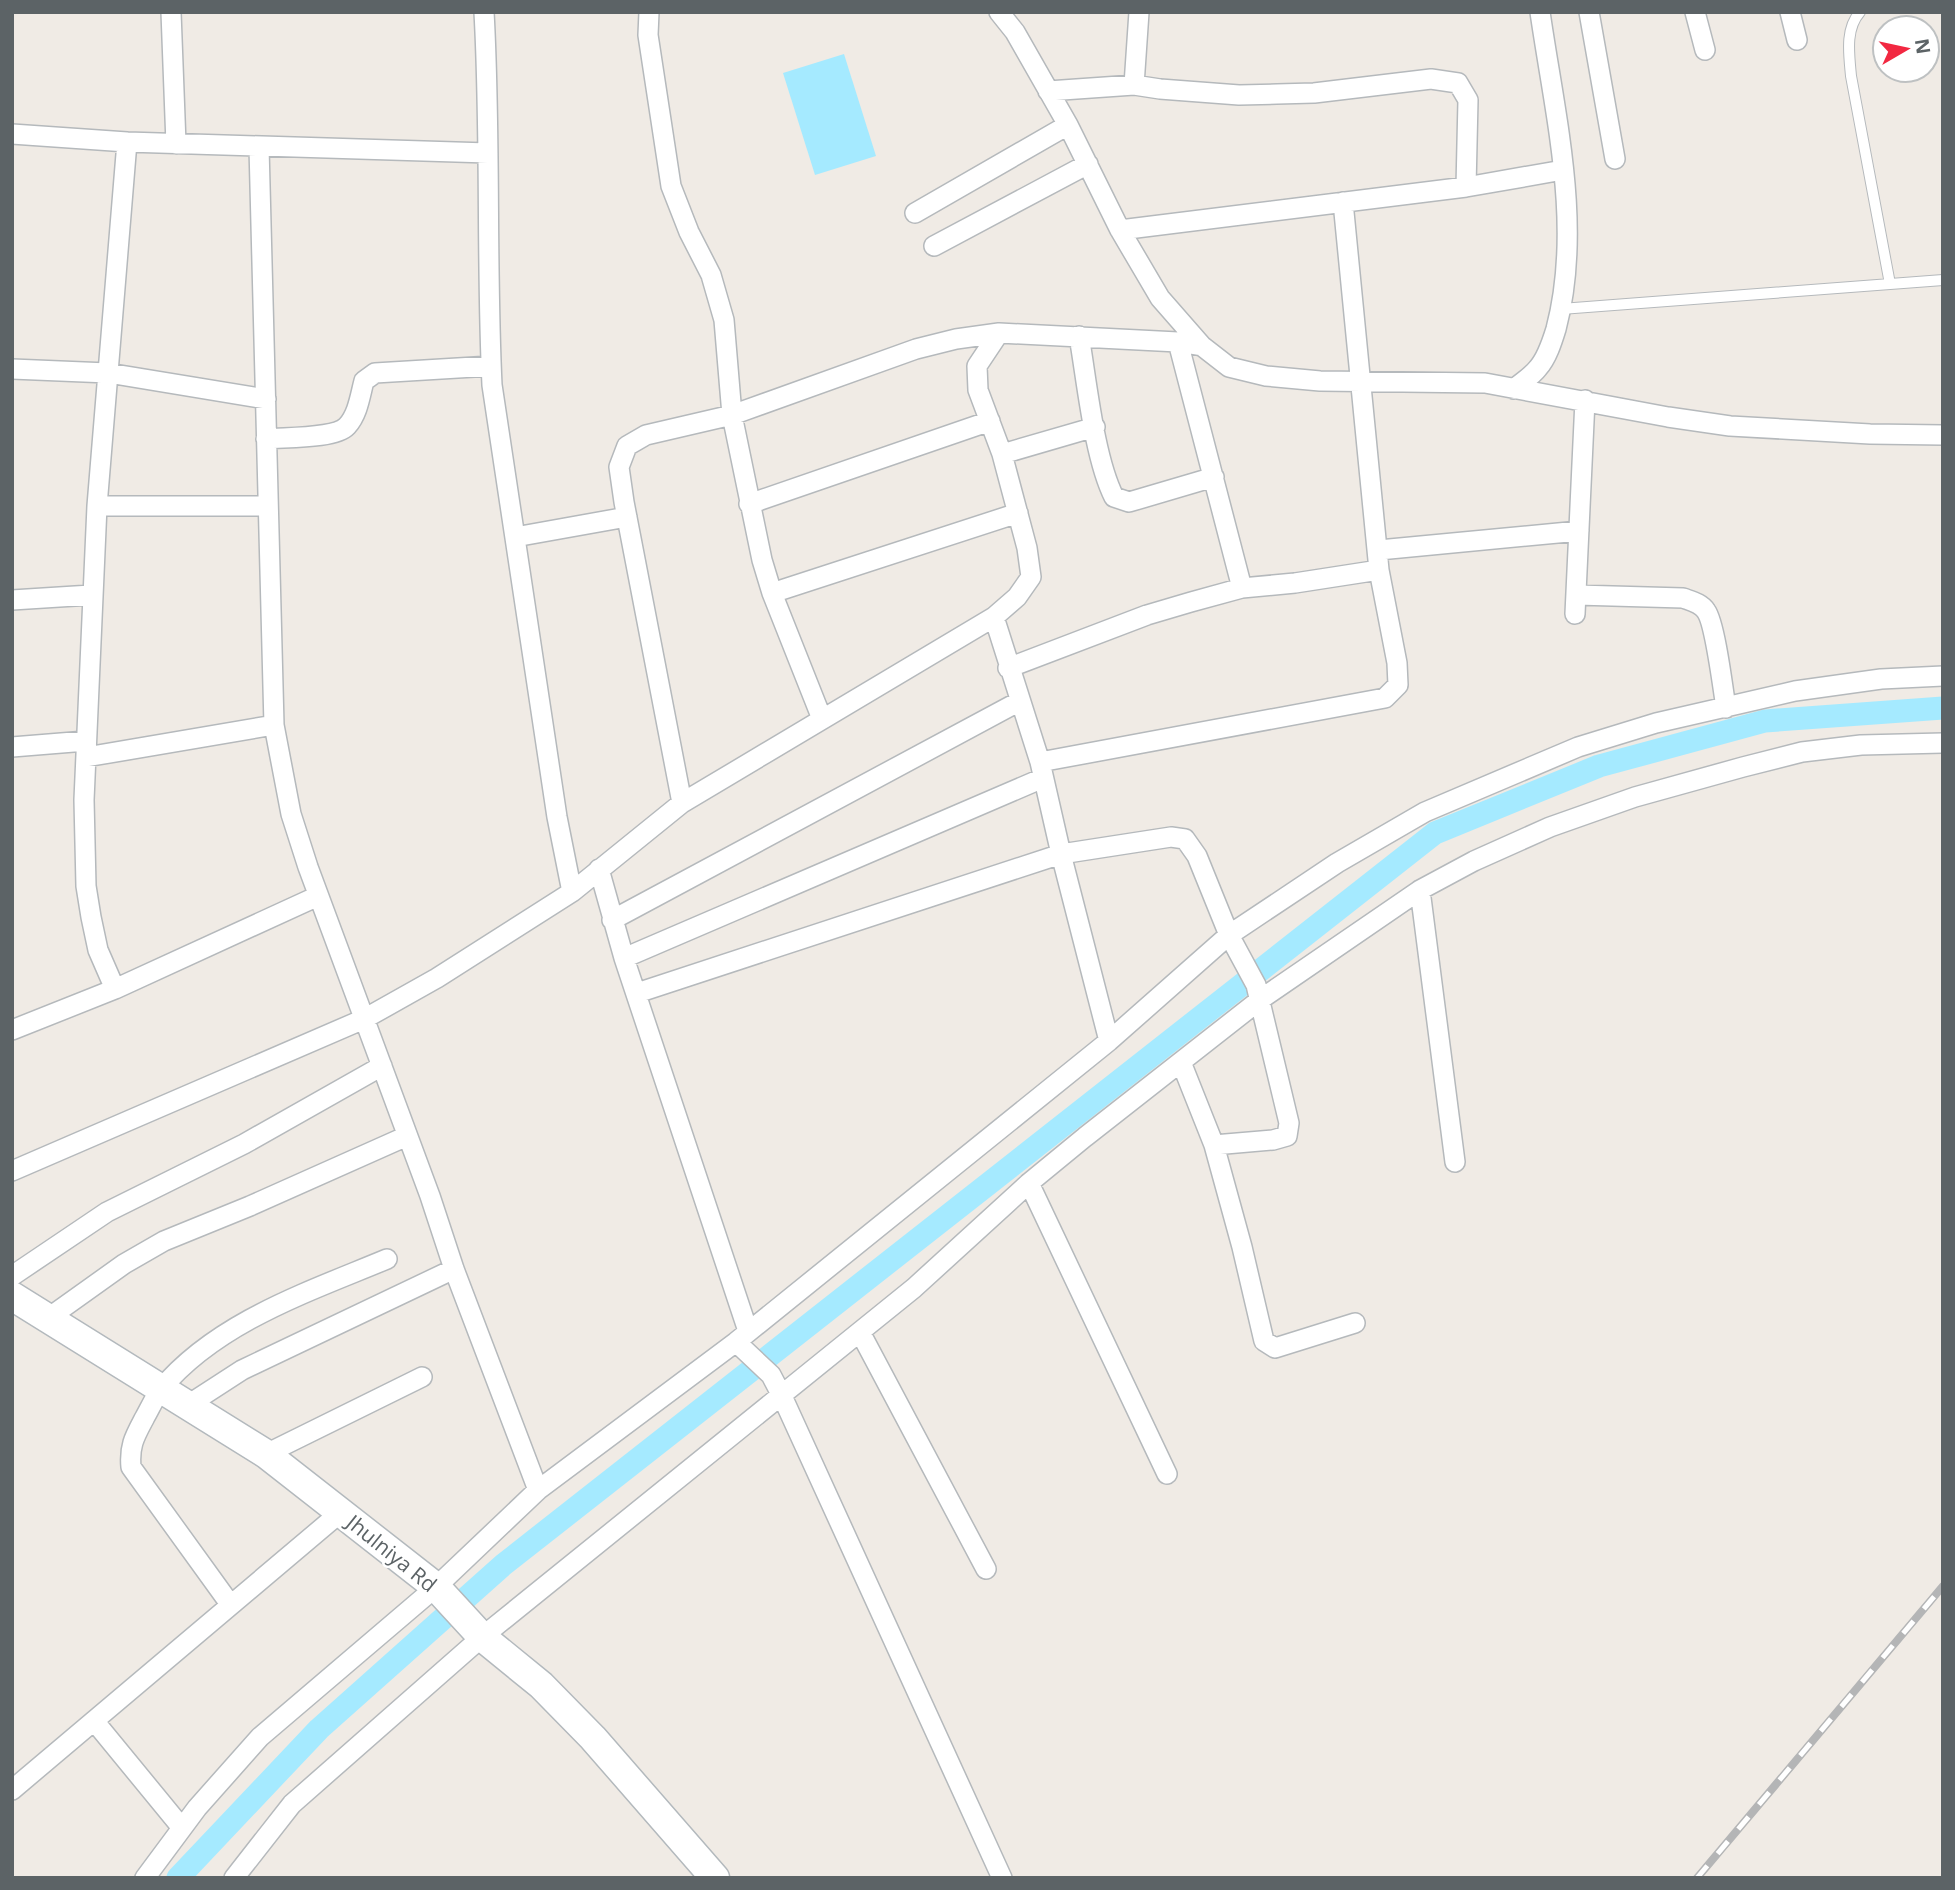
<svg xmlns="http://www.w3.org/2000/svg" width="1955" height="1890" font-family="'Open Sans',sans-serif">
  <rect width="100%" height="100%" fill="#f0ebe5"/>
  <!-- water -->
  <path fill="#a5eaff" d="M844 54 876 156 815 175 783 73Z"/>
  <g fill="none" stroke-linecap="round" stroke-linejoin="round">
    <!-- canal -->
    <path stroke="#a5eaff" stroke-width="23" d="M178 1878 319 1729 503 1565 1435 833 1599 766 1765 721 1943 708"/>
    <defs>
      <path id="lane" d="M1860 12C1845 29 1849 54 1851 76L1890 284
        M1561 309 1943 280"/>
      <path id="street" d="M171 12 176 144
        M484 12C491 136 486 261 492 385L557 817 572 892
        M649 12 648 35 671 186 689 232 711 275 724 320 732 415 762 560 772 593 822 719
        M999 12 1015 32 1068 125 1120 230 1160 298 1202 346 1229 367 1266 376 1320 381 1485 383 1668 417 1730 426 1870 434 1943 435
        M1589 12 1615 159
        M1695 12 1705 50
        M1790 12 1797 40
        M1134 85 1139 12
        M1048 91 1134 85 1160 89 1239 95 1277 94 1314 93 1431 79 1458 83 1468 100 1466 187
        M12 134 127 142 488 153
        M259 147 274 725 291 814 308 867 430 1196 454 1269 538 1490
        M915 213 1068 125
        M1120 230 1466 187 1563 170
        M934 246 1088 164
        M1079 336C1087 382 1094 457 1114 497L1129 502 1214 477
        M1178 342 1242 588
        M12 369 108 373 266 399
        M1514 389C1522 382 1532 376 1538 368 1547 358 1552 342 1556 329 1583 226 1555 116 1540 12
        M266 439C284 437 335 439 347 426 358 414 360 396 364 381L375 373 491 366
        M1002 454 1095 427
        M749 504 990 421
        M97 506H268
        M515 537 627 517
        M1379 550 1579 531
        M772 593 1018 513
        M1577 595 1683 598C1691 601 1701 603 1706 611 1715 623 1723 689 1726 708
        M12 600 91 595
        M1575 614 1585 400
        M994 617 1040 762 1061 854 1109 1041
        M1008 668 1147 615 1191 602 1242 588 1295 583 1379 570
        M12 747 86 741
        M86 757 274 725
        M1040 762 1385 698 1398 685 1397 663 1379 570 1343 202
        M682 803 624 502 619 467 627 446 646 435 732 415 916 349 956 339 999 333
        M599 869 624 958 748 1331
        M1420 890 1455 1162
        M612 920 1020 701
        M624 958 1043 778
        M115 989 98 950 91 917 86 886 84 800 97 506 127 142
        M637 993 1061 854 1171 837 1185 839 1197 856 1229 935 1256 985 1289 1123 1287 1136 1273 1140 1214 1145
        M12 1030 115 989 318 896
        M1181 1062 1214 1145 1242 1247 1264 1341 1275 1348 1355 1323
        M12 1171 364 1019 437 978 572 892 682 803 994 617 1017 597 1031 577 1027 548 1002 454 978 390 977 366 999 333 1178 342 1202 346
        M1029 1183 1167 1474
        M12 1276 107 1212 244 1144 382 1066
        M47 1319 124 1264 164 1241 250 1206 407 1136
        M860 1332 986 1569
        M736 1342 771 1375 782 1396 1002 1878
        M188 1405 242 1370 454 1269
        M266 1454 422 1377
        M230 1604 131 1467C129 1445 135 1436 145 1417 150 1408 155 1397 161 1389 217 1322 308 1292 387 1259
        M95 1722 182 1828
        M12 1790 341 1512
        M145 1878 197 1808 260 1737 436 1587 538 1490 736 1342 1109 1041 1229 935 1337 863 1425 812 1578 747 1656 723 1795 691 1881 679 1943 676
        M234 1878 292 1804 482 1637 914 1288 1029 1183 1085 1137 1261 999 1420 890 1474 861 1550 827 1635 797 1743 767 1802 752 1861 745 1943 743"/>
      <path id="secondary" d="M12 1296 266 1454 436 1587 482 1637 541 1685 593 1738 715 1878"/>
    </defs>
    <!-- lane casing -->
    <use href="#lane" stroke="#b5b9bc" stroke-width="12"/>
    <!-- street casing -->
    <use href="#street" stroke="#b5b9bc" stroke-width="22"/>
    <!-- secondary casing -->
    <use href="#secondary" stroke="#b3b9bd" stroke-width="31"/>
    <!-- lane -->
    <use href="#lane" stroke="#fff" stroke-width="10"/>
    <!-- street -->
    <use href="#street" stroke="#fff" stroke-width="19"/>
    <!-- secondary -->
    <use href="#secondary" stroke="#fff" stroke-width="28"/>
    <defs>
      <path id="rail" d="M1697 1878 1943 1586"/>
    </defs>
    <!-- rail casing -->
    <use href="#rail" stroke="#b4b5b6" stroke-width="8"/>
    <!-- rail -->
    <use href="#rail" stroke="#fff" stroke-width="5" stroke-dasharray="16" stroke-linecap="butt"/>
  </g>
  <g text-anchor="middle" dominant-baseline="central" stroke-width="5" stroke-linejoin="round" paint-order="stroke">
    <!-- street labels -->
    <g font-size="21" fill="#5c6366" stroke="#fff">
      <text transform="translate(392 1553) rotate(39)">Jhulniya Rd</text>
    </g>
  </g>
  <!-- border -->
  <rect width="1955" height="1890" fill="none" stroke="#5c6366" stroke-width="28"/>
  <!-- north arrow -->
  <g transform="translate(1906 49) rotate(81)"><circle r="33" fill="#ffffff" stroke="#bec1c2" stroke-width="2"/>
  <path d="M0-5L12 26L0 18L-12 26Z" fill="#f22841"/>
  <text y="-10" font-size="19" font-weight="bold" text-anchor="middle" fill="#5c6366">N</text>
  </g>
</svg>
